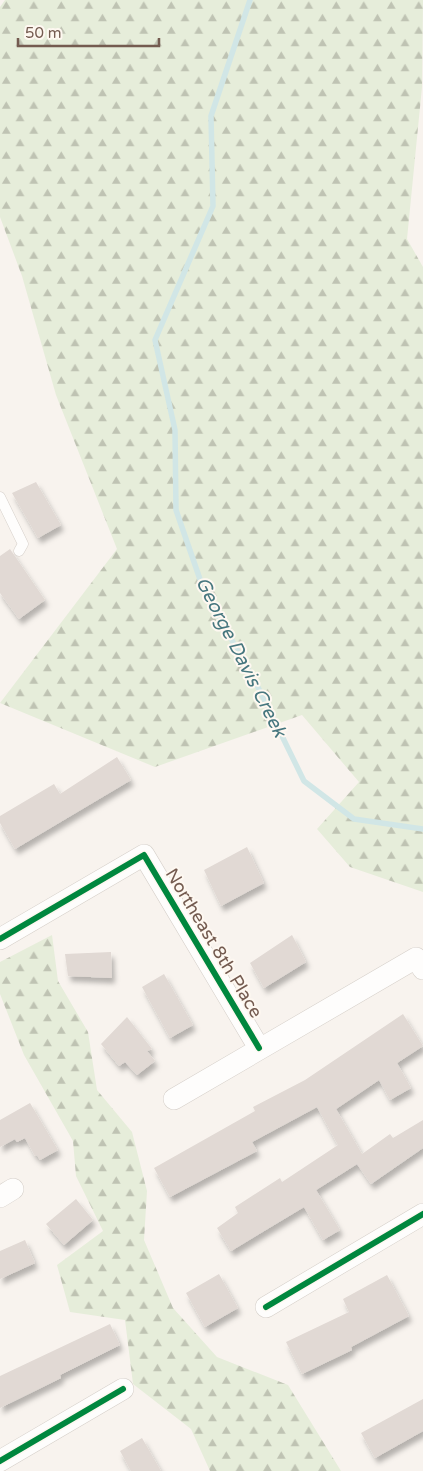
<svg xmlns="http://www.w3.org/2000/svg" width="423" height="1471" font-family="'Varela Round',sans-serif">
  <defs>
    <pattern id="forest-firs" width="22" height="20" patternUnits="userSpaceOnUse" patternTransform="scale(1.25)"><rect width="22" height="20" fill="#e6edda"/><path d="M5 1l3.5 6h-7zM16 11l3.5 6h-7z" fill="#bfc3b3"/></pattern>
    <filter id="shadow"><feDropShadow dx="3" dy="5.5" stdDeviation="2.5" flood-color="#0004"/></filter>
  </defs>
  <rect width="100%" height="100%" fill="#f8f3ee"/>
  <!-- forest -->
  <path fill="url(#forest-firs)" d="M5 0H423L422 87 407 239 423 267V892L350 867 317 829 359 782 302 715 155 767 0 703 117 549 56 395 22 276 0 217V7Z
    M52 935 58 981 88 1032 97 1090 132 1132 147 1191 144 1240 173 1308 217 1357 288 1385 341 1471H210L191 1429 133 1384 125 1320 70 1312 57 1265 103 1231 76 1176 73 1141 24 1055 0 994V962Z"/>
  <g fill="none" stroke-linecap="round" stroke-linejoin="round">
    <!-- stream -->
    <path stroke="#d1e6e6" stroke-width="5.5" d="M250 0 211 116 213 206 155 340 175 430 176 510 203 588 260 691 304 781 354 819 423 829"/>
  </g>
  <!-- building -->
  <path fill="#e1d9d4" filter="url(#shadow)" d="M36 482 61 525 38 538 12 493Z
    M10 549 45 600 19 619 0 593V556Z
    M117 757 131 780 15 849 0 823V816L54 784 60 794Z
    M247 847 264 883 221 906 204 870Z
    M292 935 306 962 264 988 250 963Z
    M111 952 112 978 68 976 65 954Z
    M164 974 193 1025 170 1038 142 987Z
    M403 1014 423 1046 397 1063 411 1088 390 1100 379 1080 336 1109 362 1154 390 1134 393 1138 423 1120V1148L371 1184 357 1164 316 1190 340 1230 323 1240 304 1207 231 1251 217 1228 238 1213 235 1207 280 1178 282 1182 338 1145 317 1107 252 1142 257 1151 170 1197 154 1168 255 1111 253 1107 305 1080Z
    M127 1017 152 1049 147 1051 155 1061 137 1075 125 1062 119 1066 101 1044Z
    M30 1103 58 1150 40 1160 37 1155 35 1156 25 1138 17 1142 15 1139 0 1147V1120Z
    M76 1199 93 1220 64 1245 46 1224Z
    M25 1240 35 1263 0 1279V1251Z
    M219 1274 238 1308 205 1327 186 1293Z
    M387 1275 409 1316 351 1347 352 1350 302 1374 286 1342 349 1312 343 1299Z
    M110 1324 120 1345 60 1375 61 1378 0 1408V1376Z
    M423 1399V1431L375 1458 361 1433Z
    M142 1438 161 1471H131L120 1451Z"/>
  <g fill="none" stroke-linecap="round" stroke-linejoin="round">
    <defs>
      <path id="service" d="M0 497 23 544 19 551"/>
      <path id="minor" d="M0 939 144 855 259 1048
        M174 1099 416 958 423 969
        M0 1197 13 1189
        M266 1307 423 1214
        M0 1461 123 1389"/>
    </defs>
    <!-- service casing -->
    <use href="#service" stroke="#d5cfc9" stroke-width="11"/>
    <!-- minor casing -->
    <use href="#minor" stroke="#d5cfc9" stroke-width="22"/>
    <!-- service -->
    <use href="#service" stroke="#fefdfc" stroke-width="10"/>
    <!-- minor -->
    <use href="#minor" stroke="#fefdfc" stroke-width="21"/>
    <defs>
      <path id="cycleway" d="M0 939 144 855 259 1048
        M266 1307 423 1214
        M0 1461 123 1389"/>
    </defs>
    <!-- cycleway casing -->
    <use href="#cycleway" stroke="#fef8f1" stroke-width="9"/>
    <!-- cycleway -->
    <use href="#cycleway" stroke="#00873e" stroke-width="6"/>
  </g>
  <g text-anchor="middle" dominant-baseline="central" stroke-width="4" stroke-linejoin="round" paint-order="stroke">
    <!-- street labels -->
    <g font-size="18" fill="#745b50" stroke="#fef8f1">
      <text transform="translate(214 943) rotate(59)">Northeast 8th Place</text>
    </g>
    <!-- water labels -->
    <g font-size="19" font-style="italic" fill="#47777f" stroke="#fef8f1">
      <text transform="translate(241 657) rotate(63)">George Davis Creek</text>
    </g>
  </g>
  <!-- scale -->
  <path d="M18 38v8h141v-8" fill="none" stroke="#745b50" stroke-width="2.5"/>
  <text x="25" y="38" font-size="15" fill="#745b50" stroke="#fef8f1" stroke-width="4" paint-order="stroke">50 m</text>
</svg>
